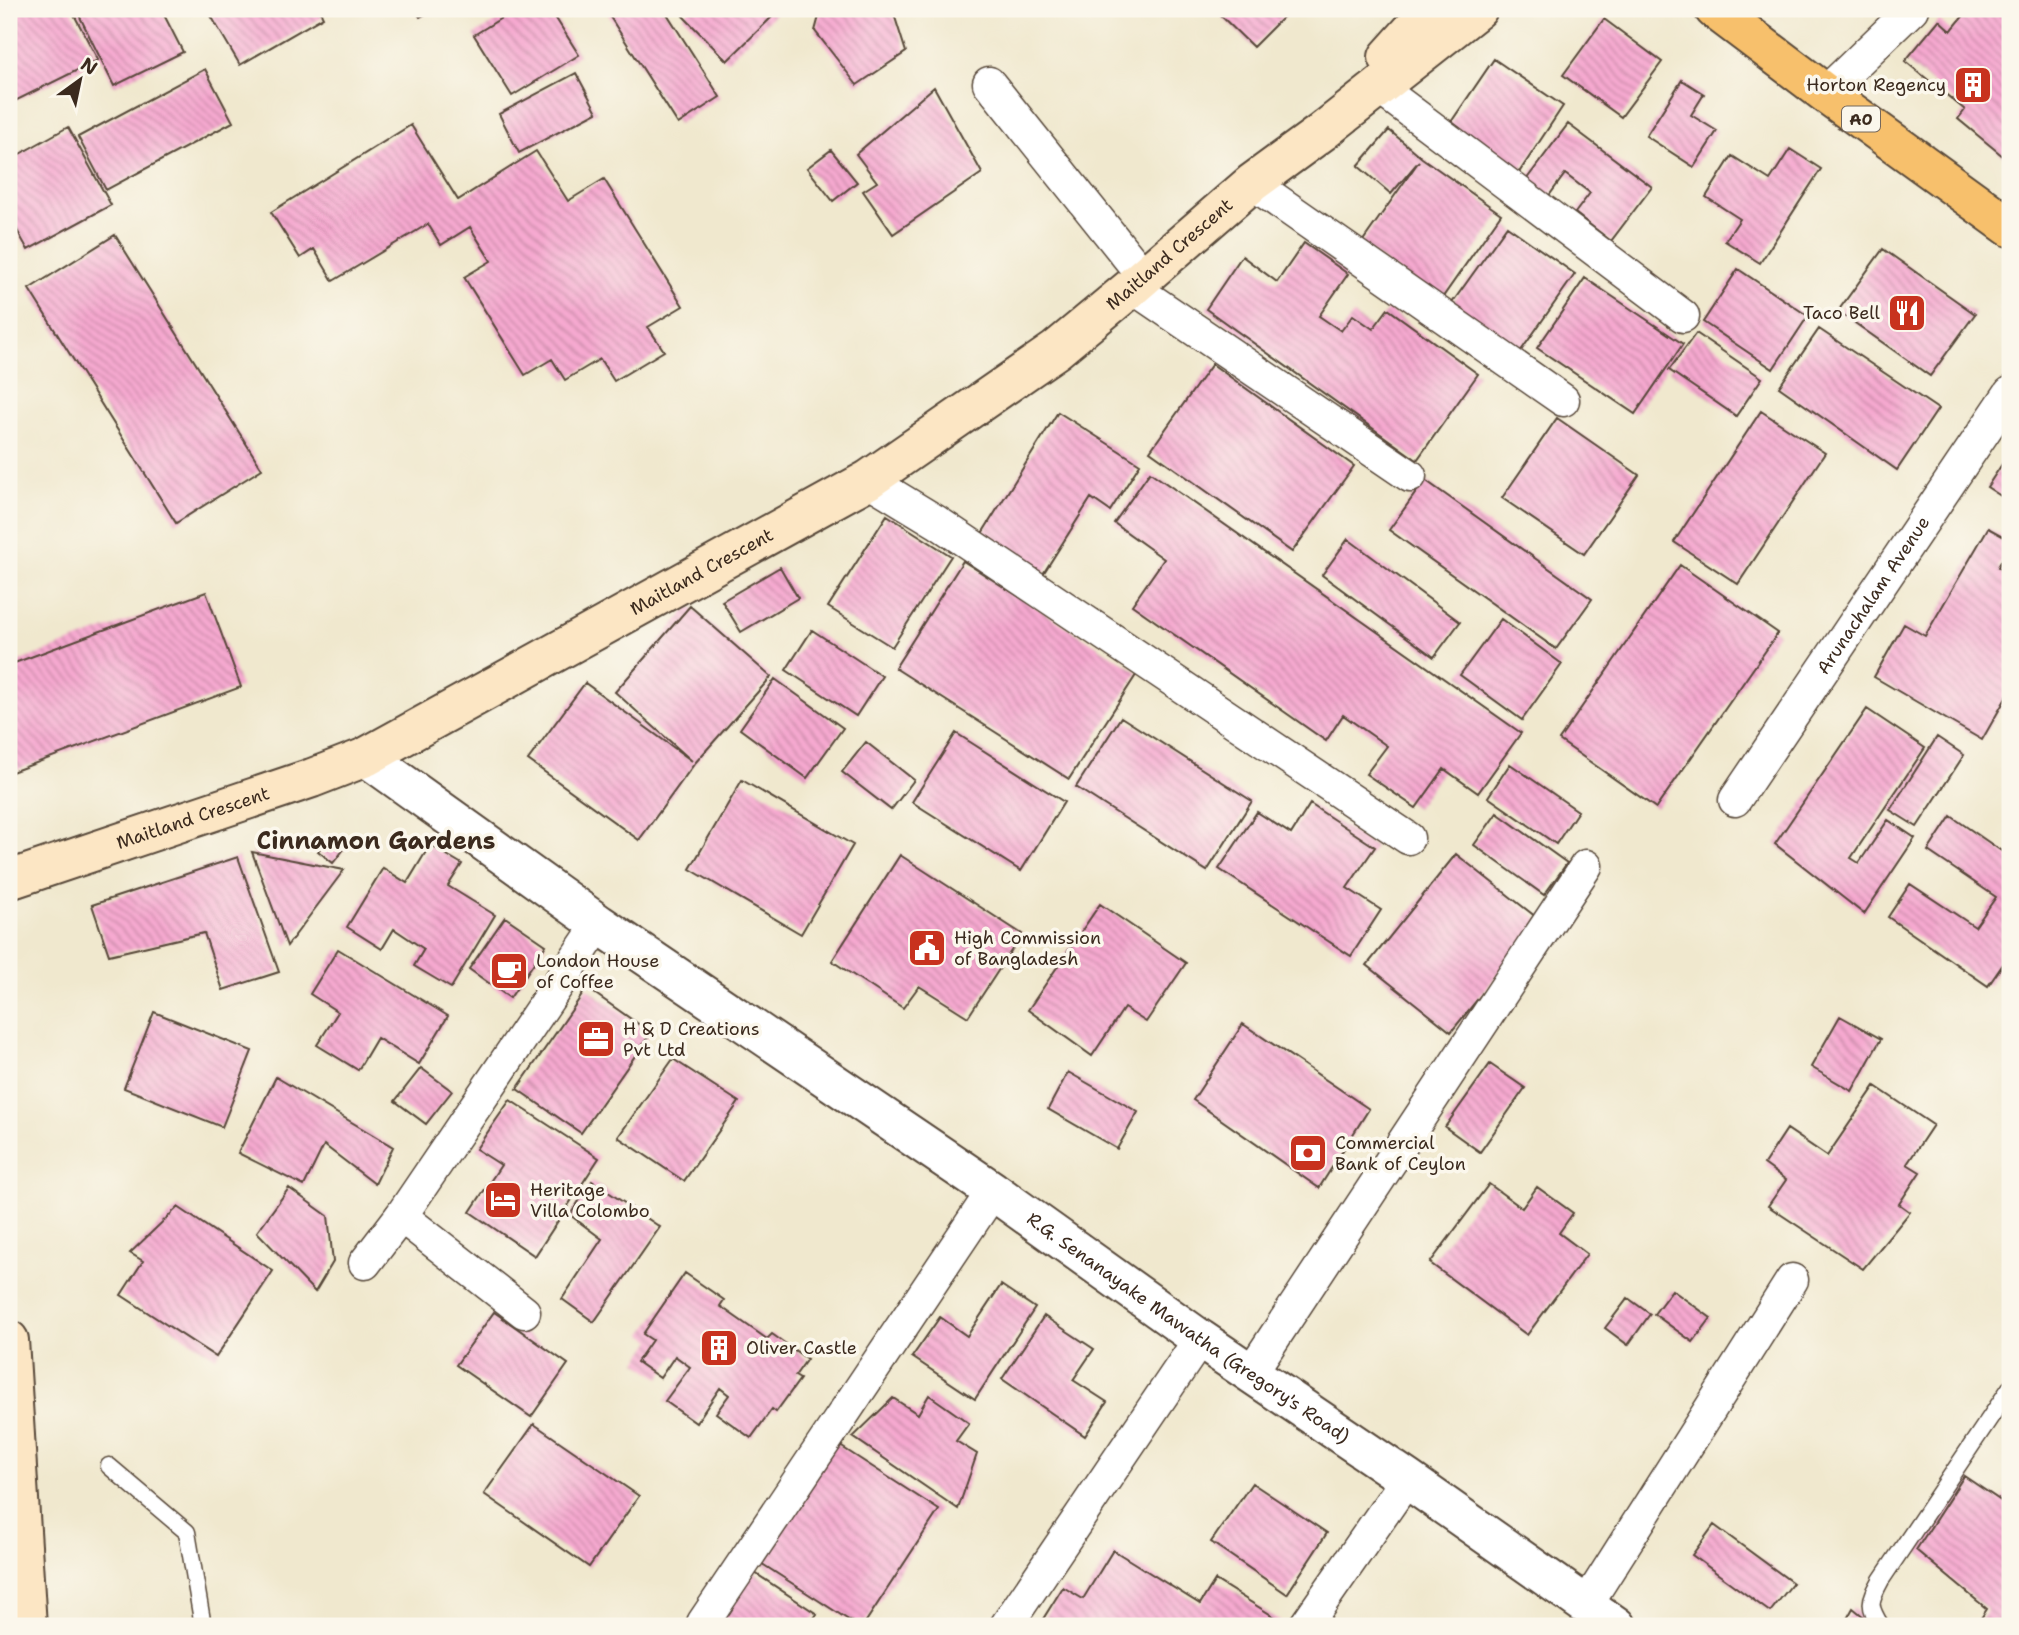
<svg xmlns="http://www.w3.org/2000/svg" width="2019" height="1635" font-family="'Shantell Sans',sans-serif">
  <defs>
    <pattern id="building-back-hatch" width="6" height="6" patternUnits="userSpaceOnUse" patternTransform="scale(1.75)"><rect width="6" height="6" fill="#f6a9d0"/><path d="M-1 5l2 2M0 0l6 6M5-1l2 2" fill="none" stroke="#c88aa8"/></pattern>
  </defs>
  <rect width="100%" height="100%" fill="#fbf7ec"/>
  <filter id="ink" filterUnits="userSpaceOnUse"><feTurbulence type="fractalNoise" baseFrequency=".0143" numOctaves="2"/><feDisplacementMap in="SourceGraphic" scale="14" xChannelSelector="R" yChannelSelector="G"/><feConvolveMatrix kernelMatrix="1 2 1 2 8 2 1 2 1" color-interpolation-filters="sRGB"/></filter>
  <filter id="wash" filterUnits="userSpaceOnUse"><feTurbulence type="fractalNoise" baseFrequency=".00686" numOctaves="4" result="noise"/><feDisplacementMap in="SourceGraphic" scale="28" xChannelSelector="R" yChannelSelector="G"/><feGaussianBlur stdDeviation="1.57" result="paint"/><feColorMatrix in="noise" values="0 0 0 0 0 0 0 0 0 0 0 0 0 0 0 0 0 1.4 0 .05"/><feComposite in="paint" operator="in"/></filter>
  <g filter="url(#wash)">
    <rect width="100%" height="100%" fill="#f0e8ce"/>
    <g id="blocks">
      <!-- building -->
      <path fill="url(#building-back-hatch)" d="M9 9H71L98 60 9 104Z
        M76 9H161L183 52 114 86Z
        M207 9H319L323 17 240 65Z
        M415 9H435L420 17Z
        M516 9H550L579 55 512 96 474 35Z
        M605 9H664L720 97 678 124Z
        M690 9H780L727 61 683 16Z
        M821 9H895L893 11 906 52 857 85 815 31Z
        M1214 9H1291L1253 47Z
        M1969 9H2010V162L1958 119 1965 110 1905 61 1939 20 1951 31Z
        M1604 19 1662 62 1621 117 1563 75Z
        M1494 59 1563 106 1518 174 1447 128Z
        M205 69 233 122 106 190 78 137Z
        M576 73 597 112 519 153 499 114Z
        M1682 80 1704 94 1691 115 1717 131 1694 167 1646 136Z
        M934 87 982 173 893 234 863 191 877 182 856 154Z
        M1568 124 1652 187 1611 241 1575 213 1590 193 1565 174 1548 197 1526 180Z
        M411 125 458 200 536 151 568 201 604 179 683 306 648 327 664 351 614 381 600 359 565 380 552 359 525 375 464 277 491 261 470 227 441 245 428 224 333 281 314 249 300 258 271 212Z
        M68 127 111 205 28 250 9 216V160Z
        M1389 130 1422 158 1501 214 1440 301 1360 245 1419 161 1391 194 1358 166Z
        M1790 149 1821 169 1760 263 1725 241 1740 219 1706 197 1732 156 1770 180Z
        M831 150 857 182 833 201 807 168Z
        M1507 226 1575 274 1520 352 1452 303Z
        M115 235 262 469 176 523 29 289Z
        M1304 243 1348 274 1319 316 1341 331 1353 315 1373 329 1388 309 1478 374 1417 460 1206 309 1242 256 1277 282Z
        M1883 249 1975 314 1930 376 1838 311Z
        M1738 269 1808 316 1773 369 1703 322Z
        M1585 278 1683 344 1635 414 1537 348Z
        M1819 329 1938 409 1897 470 1779 387Z
        M1696 333 1762 378 1736 416 1669 370Z
        M1212 364 1354 466 1292 552 1150 451Z
        M1761 411 1825 453 1738 584 1674 542Z
        M1058 412 1140 464 1110 511 1091 498 1043 574 981 535Z
        M1557 418 1639 475 1584 554 1502 498Z
        M2010 452V502L1987 487Z
        M1150 472 1521 733 1478 793 1444 769 1416 808 1366 774 1387 746 1343 715 1326 741 1132 605 1164 559 1114 523Z
        M1425 480 1592 599 1556 649 1389 530Z
        M887 515 951 556 892 647 828 607Z
        M1988 528 2010 540V546L1998 567 2010 575V691L1982 740 1874 677 1904 624 1925 636Z
        M1348 539 1460 622 1434 657 1322 575Z
        M963 561 1138 672 1069 779 895 668Z
        M1680 565 1778 633 1656 808 1559 740Z
        M780 567 798 598 741 632 722 601Z
        M206 592 241 687 9 773V665Z
        M690 606 771 677 695 763 639 840 528 760 585 683 692 761 615 692Z
        M1501 619 1562 664 1522 720 1460 675Z
        M812 630 882 676 856 716 786 670Z
        M775 679 843 728 807 778 740 729Z
        M1867 709 1925 748 1851 858 1859 863 1888 820 1915 838 1864 914 1775 844Z
        M1121 717 1252 801 1207 871 1076 787Z
        M956 733 1064 802 1021 871 912 802Z
        M1937 737 1964 755 1917 827 1890 810Z
        M866 742 914 780 891 810 842 772Z
        M1510 764 1578 811 1556 844 1488 797Z
        M742 780 853 845 801 934 690 869Z
        M1310 804 1375 847 1347 888 1381 910 1351 956 1219 869 1257 812 1291 834Z
        M1497 813 1567 863 1544 895 1474 845Z
        M1951 816 2010 857V954L1988 986 1888 917 1910 884 1975 927 1996 897 1928 851Z
        M329 836 345 848 333 863 318 851Z
        M430 845 462 864 448 886 495 915 451 988 414 966 424 949 394 929 382 949 347 927 383 868 407 883Z
        M252 852 344 870 287 946Z
        M1456 854 1541 921 1451 1032 1367 965Z
        M900 855 1022 934 968 1017 919 986 903 1008 832 961Z
        M238 857 279 972 223 990 204 933 109 955 92 905Z
        M1100 904 1186 963 1146 1022 1124 1008 1092 1056 1028 1010Z
        M505 917 546 945 510 998 469 969Z
        M338 949 448 1016 419 1064 377 1038 358 1070 317 1045 338 1012 310 994Z
        M587 988 651 1033 581 1133 517 1089Z
        M154 1012 252 1051 222 1127 124 1088Z
        M1840 1016 1881 1039 1852 1091 1811 1067Z
        M1243 1024 1369 1109 1319 1188 1193 1100Z
        M673 1059 739 1102 684 1181 618 1137Z
        M1490 1064 1525 1088 1480 1152 1445 1127Z
        M421 1068 452 1091 426 1124 395 1101Z
        M1068 1072 1138 1112 1117 1149 1048 1109Z
        M276 1077 393 1147 375 1184 324 1145 304 1186 238 1153Z
        M1875 1086 1933 1125 1907 1164 1920 1172 1899 1204 1910 1212 1863 1269 1768 1206 1786 1180 1764 1164 1787 1129 1827 1156Z
        M510 1100 599 1158 535 1256 470 1212 501 1165 476 1149Z
        M592 1181 660 1227 594 1322 562 1299 602 1239 570 1215Z
        M1489 1184 1522 1208 1537 1187 1573 1213 1559 1233 1587 1254 1527 1335 1430 1263Z
        M289 1188 328 1216 333 1262 315 1292 257 1232Z
        M178 1207 273 1271 216 1357 121 1295 143 1261 130 1253Z
        M685 1273 724 1300 720 1306 767 1339 772 1334 807 1359 795 1376 800 1379 776 1412 772 1409 751 1438 716 1413 729 1395 720 1388 696 1423 665 1401 690 1367 675 1356 660 1378 637 1362 652 1340 643 1334Z
        M1001 1285 1035 1308 975 1399 912 1357 940 1317 967 1336Z
        M1672 1290 1711 1318 1693 1342 1654 1314Z
        M1628 1298 1650 1314 1628 1345 1605 1328Z
        M494 1312 568 1364 531 1417 456 1365Z
        M1044 1316 1094 1349 1073 1380 1107 1402 1085 1436 1002 1379Z
        M929 1395 969 1423 956 1441 977 1454 958 1509 853 1437 893 1398 918 1414Z
        M534 1424 639 1496 589 1567 484 1494Z
        M831 1440 939 1510 863 1626H858L750 1556Z
        M1964 1476 2001 1501 2010 1487V1624L2007 1622 2004 1626H1976L1987 1609 1916 1550Z
        M1252 1483 1327 1533 1287 1594 1211 1542Z
        M1714 1525 1793 1583 1770 1612 1692 1555Z
        M1113 1550 1200 1604 1215 1580 1281 1621 1277 1626H1054L1043 1619 1063 1587 1083 1599Z
        M746 1567 817 1614 808 1626H705Z
        M1853 1608 1875 1626H1843Z"/>
    </g>
  </g>
  <g filter="url(#ink)">
    <use href="#blocks" fill-opacity="0" stroke="#564638" stroke-width="2"/>
    <g fill="none" stroke-linecap="round" stroke-linejoin="round">
      <defs>
        <path id="service" d="M109 1466 187 1532 203 1626
          M1881 1626C1868 1605 1869 1602 1881 1580L2010 1388"/>
        <g id="minor">
          <path d="M989 83 1144 277"/>
          <path d="M1378 87 1683 316"/>
          <path d="M1825 93 1912 9"/>
          <path d="M1252 183 1563 400"/>
          <path d="M1132 287 1410 476"/>
          <path d="M868 480 937 522 1408 838"/>
          <path id="s1" d="M1735 800 2010 393"/>
          <path d="M401 1216 524 1312"/>
          <path d="M365 1263 401 1216 599 924"/>
          <path d="M1250 1374 1586 866"/>
          <path d="M1586 1605 1792 1280"/>
          <path d="M703 1623 993 1191"/>
          <path d="M1006 1626 1200 1339"/>
          <path d="M1305 1626 1407 1479"/>
        </g>
        <g id="tertiary">
          <path id="s2" d="M366 757 599 924 993 1191 1200 1339 1407 1479 1616 1626"/>
        </g>
        <g id="secondary">
          <path d="M1388 57 1431 9"/>
          <path id="s3" d="M9 880 312 778 366 757 868 480 1056 350 1132 287 1252 183 1322 132 1478 9"/>
          <path d="M9 1340 27 1626"/>
        </g>
        <path id="trunk" d="M1714 9 1825 93 2010 227"/>
      </defs>
      <!-- service casing -->
      <use href="#service" stroke="#564638" stroke-width="19"/>
      <!-- minor casing -->
      <use href="#minor" stroke="#564638" stroke-width="35"/>
      <!-- tertiary casing -->
      <use href="#tertiary" stroke="#564638" stroke-width="42"/>
      <!-- secondary casing -->
      <use href="#secondary" stroke="#564638" stroke-width="42"/>
      <!-- trunk casing -->
      <use href="#trunk" stroke="#564638" stroke-width="42"/>
      <!-- service -->
      <use href="#service" stroke="#fff" stroke-width="16"/>
      <!-- minor -->
      <use href="#minor" stroke="#fff" stroke-width="32"/>
      <!-- tertiary -->
      <use href="#tertiary" stroke="#fff" stroke-width="38"/>
      <!-- secondary -->
      <use href="#secondary" stroke="#fce6c4" stroke-width="38"/>
      <!-- trunk -->
      <use href="#trunk" stroke="#f7c06c" stroke-width="38"/>
    </g>
  </g>
  <!-- icons -->
  <defs>
    <symbol id="building-square" viewBox="-11 -11 22 22"><rect x="-9" y="-9" width="18" height="18" rx="4" fill="#c8321e" stroke="#fbf7ec"/><path d="M-4-6H4V6H1V3H-1V6H-4ZM-2.5-4.3h1.7v1.8h-1.7ZM.8-4.3h1.7v1.8H.8ZM-2.5-1h1.7V.8h-1.7ZM.8-1h1.7V.8H.8Z" fill="#fff"/></symbol>
    <symbol id="restaurant-square" viewBox="-11 -11 22 22"><rect x="-9" y="-9" width="18" height="18" rx="4" fill="#c8321e" stroke="#fbf7ec"/><path d="M-5-6h1v4h1v-4h1v4h1v-4h1v5L-1.5 .5V6h-2V.5L-5-1ZM5-6V6H3V1.5H1.5Q1.5-4 5-6Z" fill="#fff"/></symbol>
    <symbol id="civic-square" viewBox="-11 -11 22 22"><rect x="-9" y="-9" width="18" height="18" rx="4" fill="#c8321e" stroke="#fbf7ec"/><path d="M-.6-6.5H3V-4.5H.6V-3L4-1V1h2V6H-6V1h2V-1L-.6-3ZM-1.2 2.5V6h2.4V2.5Z" fill="#fff"/></symbol>
    <symbol id="cafe-square" viewBox="-11 -11 22 22"><rect x="-9" y="-9" width="18" height="18" rx="4" fill="#c8321e" stroke="#fbf7ec"/><path d="M-5.5-4.5H6V0H3Q3 3.5 0 3.5H-2.5Q-5.5 3.5-5.5 0ZM3-3.2v2h1.7v-2ZM-6 4.5H4V6H-6Z" fill="#fff"/></symbol>
    <symbol id="office-square" viewBox="-11 -11 22 22"><rect x="-9" y="-9" width="18" height="18" rx="4" fill="#c8321e" stroke="#fbf7ec"/><path d="M-6-3h4V-5.5h4V-3h4V5H-6ZM-1-4.5V-3h2v-1.5ZM-6 0V1H6V0Z" fill="#fff"/></symbol>
    <symbol id="bank-square" viewBox="-11 -11 22 22"><rect x="-9" y="-9" width="18" height="18" rx="4" fill="#c8321e" stroke="#fbf7ec"/><path d="M-6-4H6V4H-6ZM0-2.3a2.3 2.3 0 1 0 0 4.6a2.3 2.3 0 1 0 0-4.6Z" fill="#fff"/></symbol>
    <symbol id="hotel-square" viewBox="-11 -11 22 22"><rect x="-9" y="-9" width="18" height="18" rx="4" fill="#c8321e" stroke="#fbf7ec"/><path d="M-6-4.5h1.5V1H6V5H4.5V3h-9V5H-6ZM-4 0a1.8 1.8 0 1 1 3.6 0ZM.5 0V-2.5h3Q6-2.5 6 0Z" fill="#fff"/></symbol>
  </defs>
  <g fill-rule="evenodd">
    <use href="#building-square" x="1951" y="63" width="44" height="44"/>
    <use href="#restaurant-square" x="1885" y="291" width="44" height="44"/>
    <use href="#civic-square" x="905" y="926" width="44" height="44"/>
    <use href="#cafe-square" x="487" y="949" width="44" height="44"/>
    <use href="#office-square" x="574" y="1017" width="44" height="44"/>
    <use href="#bank-square" x="1286" y="1131" width="44" height="44"/>
    <use href="#hotel-square" x="481" y="1178" width="44" height="44"/>
    <use href="#building-square" x="697" y="1326" width="44" height="44"/>
  </g>
  <g text-anchor="middle" dominant-baseline="central" stroke-width="7" stroke-linejoin="round" paint-order="stroke">
    <!-- shield labels -->
    <rect fill="#fbf7ec" stroke="#75685c" stroke-width="2" x="1842" y="106.5" width="38" height="25" rx="5"/>
    <g font-size="16" font-weight="bold" fill="#3b2a1e">
      <text x="1861" y="119">A0</text>
    </g>
    <!-- poi labels -->
    <g font-size="18" fill="#3b2a1e" stroke="#fbf7ec" text-anchor="start">
      <text x="1946" y="85" text-anchor="end">Horton Regency</text>
      <text x="1880" y="313" text-anchor="end">Taco Bell</text>
      <text x="954" y="938">High Commission<tspan x="954" dy="21">of Bangladesh</tspan></text>
      <text x="536" y="961">London House<tspan x="536" dy="21">of Coffee</tspan></text>
      <text x="623" y="1029">H &amp; D Creations<tspan x="623" dy="21">Pvt Ltd</tspan></text>
      <text x="1335" y="1143">Commercial<tspan x="1335" dy="21">Bank of Ceylon</tspan></text>
      <text x="530" y="1190">Heritage<tspan x="530" dy="21">Villa Colombo</tspan></text>
      <text x="746" y="1348">Oliver Castle</text>
    </g>
    <!-- street labels -->
    <g font-size="18" fill="#3b2a1e" stroke="#fbf7ec">
      <text stroke="none"><textPath href="#s3" startOffset="1328">Maitland Crescent</textPath></text>
      <text stroke="none"><textPath href="#s3" startOffset="761">Maitland Crescent</textPath></text>
      <text stroke="none"><textPath href="#s1" startOffset="247">Arunachalam Avenue</textPath></text>
      <text stroke="none"><textPath href="#s3" startOffset="194">Maitland Crescent</textPath></text>
      <text stroke="none"><textPath href="#s2" startOffset="1001">R.G. Senanayake Mawatha (Gregory's Road)</textPath></text>
    </g>
    <!-- district labels -->
    <g font-size="24" font-weight="bold" fill="#3b2a1e" stroke="#fbf7ec">
      <text x="376" y="841">Cinnamon Gardens</text>
    </g>
  </g>
  <!-- margin -->
  <rect width="2019" height="1635" fill="none" stroke="#fbf7ec" stroke-width="35"/>
  <!-- north arrow -->
  <g transform="translate(80 80) rotate(33)" stroke="#fbf7ec" stroke-width="5" paint-order="stroke">
  <path d="M0-5L12 26L0 18L-12 26Z" fill="#3b2a1e"/>
  <text y="-10" font-size="19" font-weight="bold" text-anchor="middle" fill="#3b2a1e">N</text>
  </g>
</svg>
